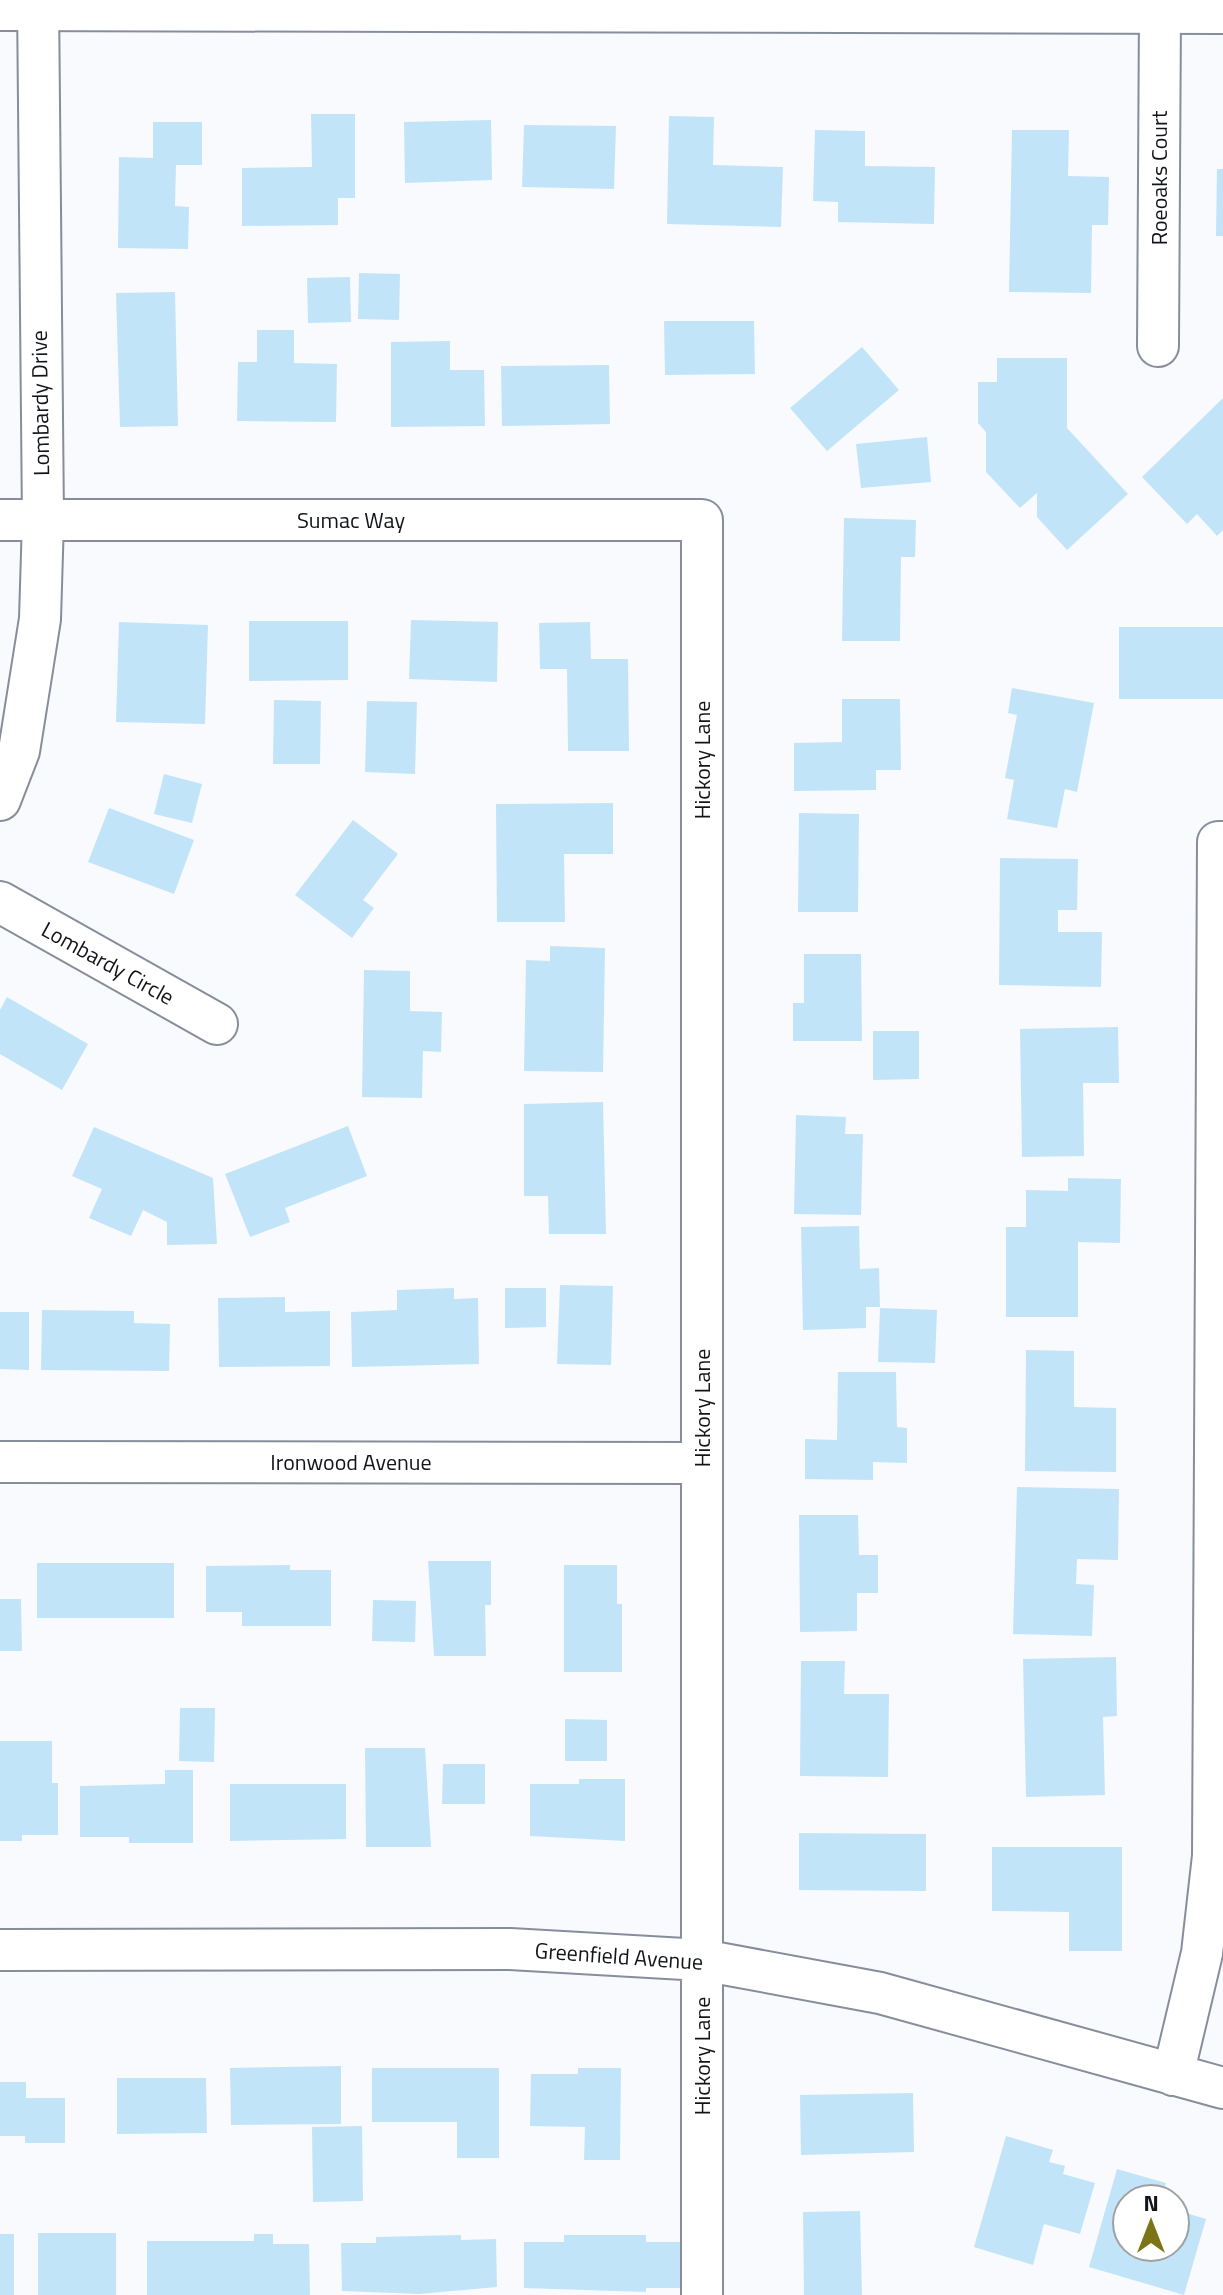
<svg xmlns="http://www.w3.org/2000/svg" width="1223" height="2295" font-family="'Titillium Web',sans-serif">
  <rect width="100%" height="100%" fill="#f8fafd"/>
  <!-- building -->
  <path fill="#c2e4f9" d="M311 114H355V198H338V225L242 226V168L312 167Z
    M669 116 714 117 713 165 783 167 781 227 667 224Z
    M491 120 492 180 405 183 404 122Z
    M153 122H202V165H176L175 206 189 207 188 249 118 248 119 157 153 158Z
    M524 125 616 126 614 189 522 187Z
    M815 130 865 131V166L935 167 934 224 838 222V202L813 201Z
    M1012 130H1069L1068 176 1109 177 1108 225H1092L1091 293 1009 292Z
    M1217 169H1223V236H1216Z
    M359 273 400 274 399 320 358 319Z
    M350 277 351 322 308 323 307 278Z
    M175 292 178 426 120 427 116 293Z
    M664 321H754L755 374 665 375Z
    M257 330H294V363L337 364 336 422 237 421 238 362H257Z
    M450 341V370H484L485 426 391 427V342Z
    M862 347 899 390 827 451 790 408Z
    M997 358H1067V428L1128 494 1067 550 1037 517V493L1020 508 986 472V432L978 423V382H997Z
    M609 365 610 424 502 426 501 366Z
    M1223 398V530L1217 536 1197 514 1187 524 1142 477Z
    M927 437 931 482 861 488 856 444Z
    M844 518 916 520 915 557H901L900 641H842Z
    M411 620 498 622 497 682 409 679Z
    M249 621H348V680L249 681Z
    M119 622 208 625 205 724 116 722Z
    M590 622 591 659H628L629 751H568L567 669H540L539 623Z
    M1119 627H1223V699H1119Z
    M1012 688 1094 703 1077 792 1065 789 1057 828 1007 819 1014 780 1005 778 1017 715 1008 713Z
    M842 699H900L901 770H876V790L794 791V743L842 742Z
    M274 700 321 701 320 764H273Z
    M367 701 417 702 415 774 365 772Z
    M164 774 202 784 192 823 154 814Z
    M613 803V854H564L565 922H497L496 804Z
    M109 808 194 840 174 894 88 862Z
    M799 813 859 814 858 912H798Z
    M353 820 398 854 363 900 374 908 352 938 295 895Z
    M1000 858 1078 859 1077 910H1058V932H1102L1101 987 999 985Z
    M550 946 605 948 603 1072 524 1071 526 960 550 961Z
    M804 954H861L862 1041H793V1003H804Z
    M364 970 410 971V1011L442 1012 441 1052 423 1051 422 1098 362 1097Z
    M7 997 88 1044 62 1090 0 1054V1010Z
    M1118 1027 1119 1083H1083L1084 1156 1022 1157 1020 1029Z
    M873 1031H919V1079L873 1080Z
    M603 1102 606 1234H549L548 1196H524V1104Z
    M796 1115 846 1117 845 1134H863L861 1215 794 1214Z
    M348 1126 367 1176 285 1208 290 1222 250 1237 225 1174Z
    M94 1127 213 1178 217 1244 167 1245V1222L143 1210 131 1236 89 1218 102 1189 72 1176Z
    M1068 1178 1121 1179 1120 1243 1078 1242V1317H1006V1227H1026V1190L1068 1191Z
    M859 1226 860 1269 879 1268 880 1307H866V1328L803 1330 801 1227Z
    M560 1285 613 1286 611 1365 557 1364Z
    M454 1288V1299L478 1298 479 1364 352 1367 351 1312 397 1310V1290Z
    M505 1288H546V1327L505 1328Z
    M285 1297V1312L330 1311V1366L219 1367 218 1298Z
    M880 1308 937 1310 935 1363 878 1362Z
    M42 1310 134 1311V1323L170 1324 169 1371 41 1370Z
    M0 1312H29V1370L0 1369Z
    M1026 1350 1074 1351V1407L1116 1408V1472L1025 1471Z
    M838 1372H896L897 1427 907 1428V1463L873 1462V1480L805 1479V1439L837 1440Z
    M1017 1487 1119 1489 1118 1560 1077 1559 1076 1584 1094 1585 1092 1636 1013 1634Z
    M799 1515H858L859 1555H878V1593H857V1631L800 1632Z
    M428 1561H491V1605H485L486 1656H434Z
    M37 1563H174V1618H37Z
    M290 1565V1570H331V1626H242V1612H206V1566Z
    M564 1565H617V1604H622V1672H564Z
    M0 1599H21L22 1651H0Z
    M373 1600 416 1601 415 1642 372 1641Z
    M1116 1657 1117 1716 1103 1717 1105 1795 1026 1797 1023 1659Z
    M801 1661H845L844 1694H889L888 1777 800 1776Z
    M180 1708H215L214 1762 179 1761Z
    M565 1719 607 1720V1761H565Z
    M0 1741H52V1783H58V1835H22V1841H0Z
    M365 1748H425L431 1847H366Z
    M443 1764H485V1804H442Z
    M165 1770H193V1843H129V1837H80V1786L165 1784Z
    M579 1779H625V1841L530 1836V1784H579Z
    M230 1784H346V1839L230 1841Z
    M799 1833 926 1834V1891L799 1890Z
    M992 1847H1122V1951H1069V1912L992 1911Z
    M341 2066V2124L231 2125 230 2068Z
    M372 2068H499V2158H457V2122H372Z
    M578 2068H621L620 2160H584L585 2127 530 2126 531 2074H578Z
    M117 2078H206L207 2133 117 2134Z
    M0 2082H26V2098H65V2143H25V2136H0Z
    M913 2093 914 2152 801 2155 800 2095Z
    M362 2126 363 2201 313 2202 312 2127Z
    M1006 2136 1053 2150 1049 2162 1065 2166 1063 2174 1095 2183 1080 2234 1044 2224 1033 2265 974 2247Z
    M1117 2169 1166 2183 1162 2199H1127V2247H1175L1176 2210 1206 2219 1184 2295 1089 2267Z
    M860 2211 862 2295H804L803 2212Z
    M38 2233H116V2295H38Z
    M0 2234H14V2295H0Z
    M254 2234H273V2244H309L310 2295H147V2241H254Z
    M461 2235V2240L496 2239 497 2287 419 2294 342 2291 341 2243H376V2237Z
    M564 2235H646V2242H686V2288H646V2292L524 2288V2242H564Z"/>
  <g fill="none" stroke-linecap="round" stroke-linejoin="round">
    <defs>
      <path id="minor" d="M1158 346 1160 11
        M0 520H702V2295
        M0 800 19 751 40 619 43 520 38 0
        M0 902 217 1024
        M0 1462 702 1463
        M0 1950 510 1949 702 1960 880 1993 1223 2088
        M1173 2075 1202 1953 1213 1856 1218 842H1223"/>
      <path id="tertiary" d="M0 8 1223 11"/>
    </defs>
    <!-- minor casing -->
    <use href="#minor" stroke="#878d9b" stroke-width="44"/>
    <!-- tertiary casing -->
    <use href="#tertiary" stroke="#878d9b" stroke-width="48"/>
    <!-- minor -->
    <use href="#minor" stroke="#fff" stroke-width="40"/>
    <!-- tertiary -->
    <use href="#tertiary" stroke="#fff" stroke-width="44"/>
  </g>
  <g text-anchor="middle" dominant-baseline="central" stroke-width="6" stroke-linejoin="round" paint-order="stroke">
    <!-- street labels -->
    <g font-size="22" fill="#121419" stroke="#fff">
      <text transform="translate(1159 178) rotate(-90)">Roeoaks Court</text>
      <text transform="translate(40 403) rotate(-91)">Lombardy Drive</text>
      <text x="351" y="520">Sumac Way</text>
      <text transform="translate(702 760) rotate(-90)">Hickory Lane</text>
      <text transform="translate(108 963) rotate(29)">Lombardy Circle</text>
      <text transform="translate(702 1408) rotate(-90)">Hickory Lane</text>
      <text x="351" y="1462">Ironwood Avenue</text>
      <text transform="translate(619 1956) rotate(4)">Greenfield Avenue</text>
      <text transform="translate(702 2056) rotate(-90)">Hickory Lane</text>
    </g>
  </g>
  <!-- north arrow -->
  <g transform="translate(1151 2223)"><circle r="38" fill="#ffffff" stroke="#a0a1a3" stroke-width="2"/>
  <path d="M0-6L14 30L0 20L-14 30Z" fill="#7b7518"/>
  <text y="-12" font-size="22" font-weight="bold" text-anchor="middle" fill="#121419">N</text>
  </g>
</svg>
